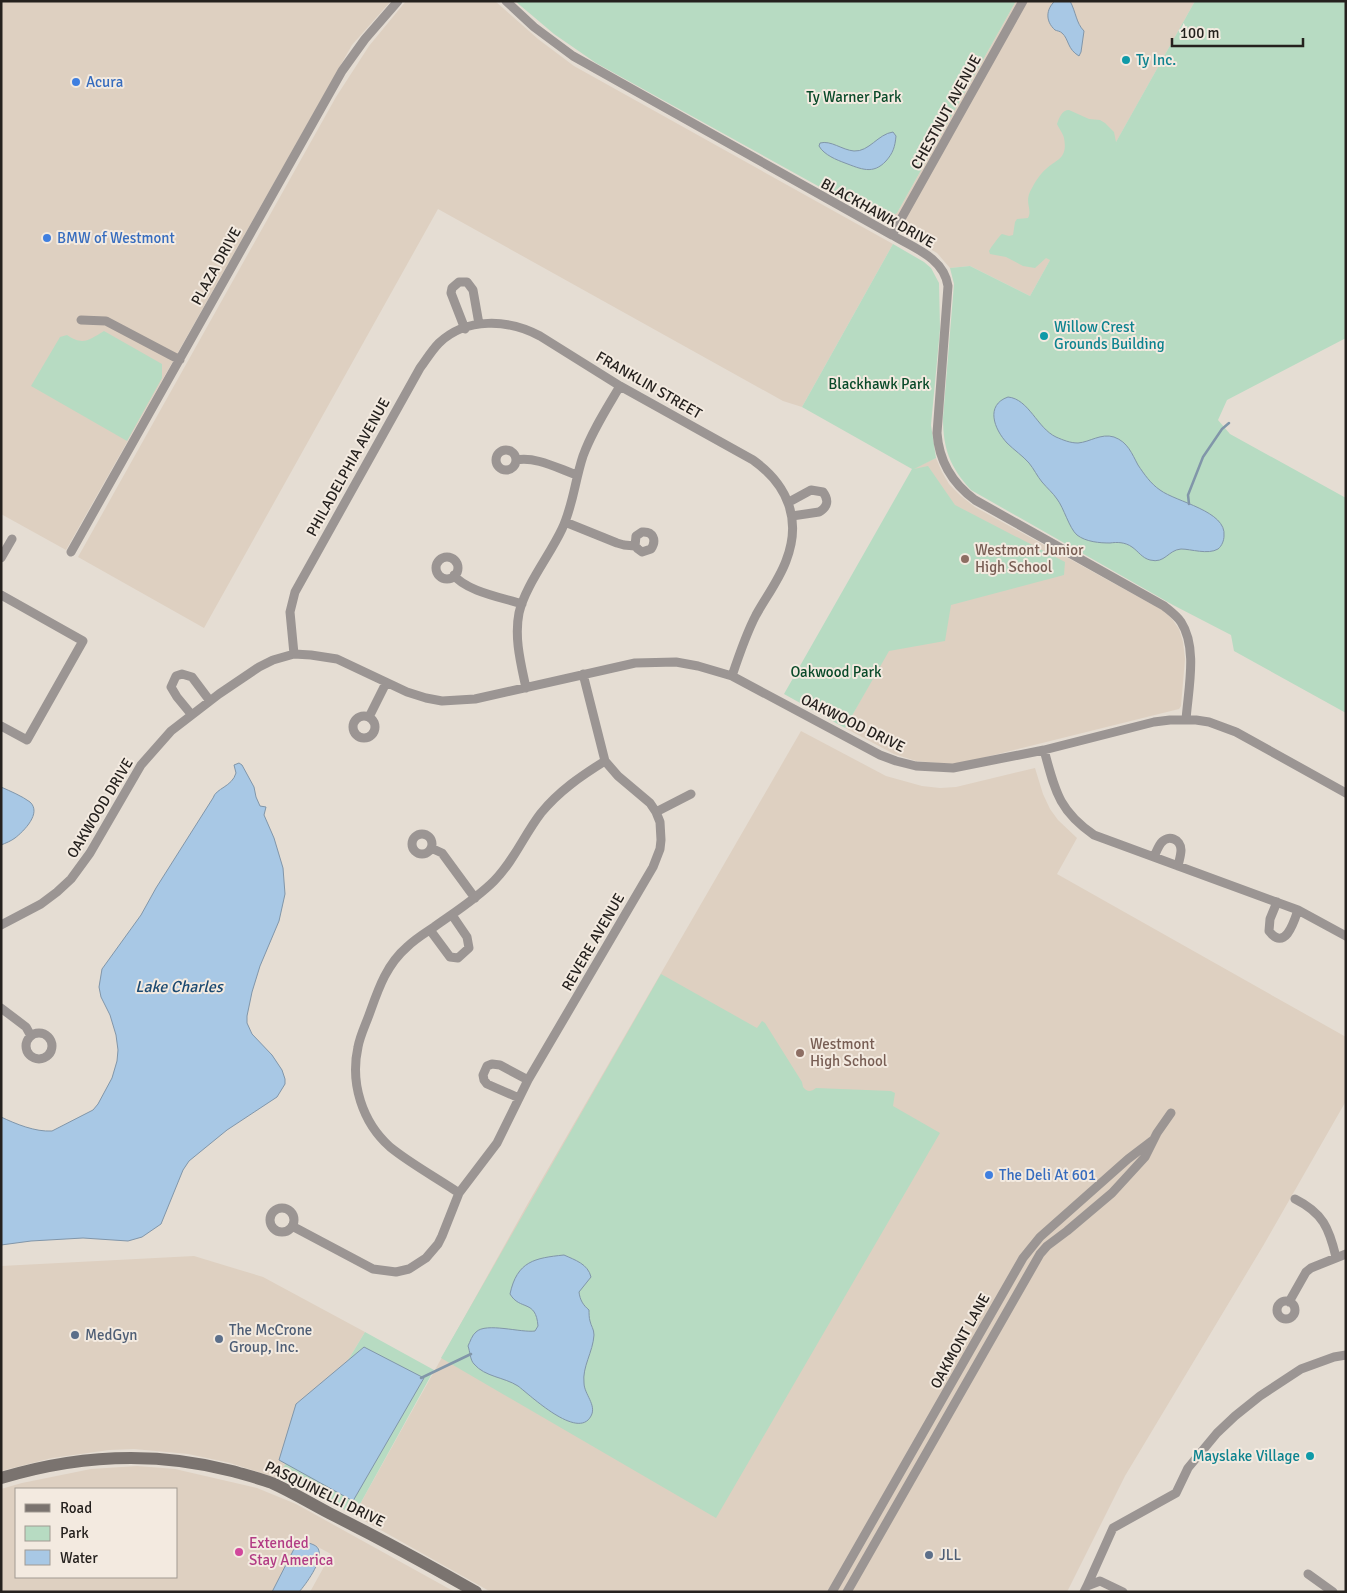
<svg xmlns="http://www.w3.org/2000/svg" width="1347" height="1593" font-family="Signika,sans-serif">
  <rect width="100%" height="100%" fill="#e5ddd3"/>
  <!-- built -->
  <path fill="#ded0c1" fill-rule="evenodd" d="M1 1H391L352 45 66 550 1 514Z
    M406 1H495L538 39 574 66 893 244 802 407 783 401 438 209 204 628 78 557 336 97 369 46Z
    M1016 1H1195L1030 296 970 266 950 268 937 253 878 219 882 220 897 213Z
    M936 458 942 472 949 484 961 496 975 507 1164 611 1172 619 1179 629 1183 642 1185 659 1181 706 1179 709 966 762 950 764 916 761 894 754 845 728 888 651 912 469Z
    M801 731 886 776 922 786 940 788 956 787 1035 768 1043 794 1050 809 1058 820 1077 838 1057 874 1346 1037V1101L1263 1246 1125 1476 1067 1592H491L354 1515 527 1205Z
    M194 1256 263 1277 365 1332 277 1478 230 1463 188 1454 134 1449 109 1450 52 1458 1 1471V1266Z
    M137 1466 175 1469 257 1488 296 1504 455 1592H310L331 1554 316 1546 295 1547 272 1592H1V1489L22 1483 91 1469ZM16 1489H176V1577H16Z"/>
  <!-- green -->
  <path fill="#b7dbc2" d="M515 1H1016L897 213 886 220 874 217 596 63 554 34Z
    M1195 1H1346V338L1227 400 1218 420 1230 434 1346 498V713L1234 651 1231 635 1173 605 971 490C950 467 943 449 943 418L954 284 950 268 970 266 1030 296 1050 260 1046 258 1035 268 1023 266 1006 257 990 254 989 251C991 247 1000 235 1002 234L1009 236 1013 235 1015 222 1017 219 1028 218C1033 208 1023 203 1032 188 1035 182 1040 174 1046 169 1057 159 1068 159 1064 138 1063 133 1059 129 1057 124 1059 118 1062 110 1069 110L1089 119 1100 120 1105 123 1114 132 1116 142Z
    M893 244 924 262 931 268 939 283 940 329 931 425 936 458 914 469 928 466 955 505 1065 562 1064 575 951 605 945 641 889 651 845 728 784 694 912 469 802 407Z
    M104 331 162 364V378L127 441 31 386 60 337 67 335C83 346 89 340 104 331Z
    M661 974 757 1028 762 1021 765 1023 802 1082 803 1087C807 1092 811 1092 816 1088L891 1091 895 1093 893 1106 940 1133 716 1518 441 1358Z
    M365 1332 434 1370 354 1515 316 1494 277 1478Z"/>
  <!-- water -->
  <path fill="#a8c8e5" stroke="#8196a9" d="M1055 1H1070C1076 12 1076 23 1084 31L1081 52 1079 56C1067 49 1069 39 1062 33 1060 31 1057 31 1055 30 1045 21 1046 9 1055 1Z
    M893 132 896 136C895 147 893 153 886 161 873 175 861 169 845 163 837 160 824 155 819 146L820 143C831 140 842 150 854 151 869 152 878 134 893 132Z
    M1008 397C1029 399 1037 428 1056 437 1063 440 1070 443 1078 443 1090 442 1101 433 1114 437 1128 442 1132 454 1138 465 1144 474 1151 484 1160 490 1176 502 1227 511 1224 536 1224 540 1222 546 1218 549 1208 555 1191 549 1181 549 1168 550 1165 564 1150 560 1142 558 1138 551 1132 547 1125 542 1117 542 1110 543 1100 543 1086 542 1077 535 1069 528 1064 508 1057 499 1053 493 1047 488 1042 482 1037 476 1034 469 1029 463 1023 456 1014 450 1007 443 994 429 985 405 1008 397Z
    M239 763 242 765 254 787 256 797 260 806 266 807 264 815 274 838 283 868 285 894 279 921 260 966 252 992 247 1016V1023L252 1034 272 1055 282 1070 285 1079V1084L277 1097 227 1130 189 1161 183 1170 161 1224 142 1237 128 1241 83 1238 31 1241 1 1245V1117C16 1124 35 1132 52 1131L93 1110 98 1104 112 1078 117 1061 118 1050 116 1035 110 1015 101 997 99 987 102 969 141 915 156 888 213 798C216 788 232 787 236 773L234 765Z
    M1 787C10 791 22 796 30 802 42 813 24 831 15 838 11 841 6 843 1 845Z
    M564 1255C575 1260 588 1264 591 1277L579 1292C580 1300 583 1305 589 1310 589 1313 589 1318 590 1321 591 1326 594 1329 594 1335 593 1352 582 1367 584 1383 584 1394 597 1405 591 1416 578 1441 530 1395 518 1386 504 1377 485 1377 474 1364 470 1360 470 1351 468 1346 470 1342 472 1335 476 1332 486 1322 521 1333 535 1331L538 1326C536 1299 520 1311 510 1294 517 1261 535 1258 564 1255Z
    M364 1347 424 1378 353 1501 279 1460 296 1404Z
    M306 1542C311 1544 318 1545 319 1551 322 1562 306 1584 299 1592H272L295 1547 300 1543Z"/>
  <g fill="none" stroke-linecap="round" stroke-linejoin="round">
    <!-- stream -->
    <path stroke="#8196a9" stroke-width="2.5" d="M1189 504 1188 495 1203 457 1222 429 1229 423
      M421 1378 471 1354"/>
    <!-- street -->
    <path stroke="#9b9593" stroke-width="9" d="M506 1 534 27 573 56 892 235C914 248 944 258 948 286L937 433C939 462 952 483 975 500L1164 606C1170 611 1177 616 1181 622 1198 648 1188 690 1186 720
      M892 235 1023 1
      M81 320 106 321 180 360
      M465 329 451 293 452 288 459 282H467L473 290 479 324
      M496 460a10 10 0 1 1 20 0a10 10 0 1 1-20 0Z
      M516 460C536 456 559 469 577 475
      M789 502 811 490 823 492C829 500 828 507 819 512L792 516
      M565 522 617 543 624 545 635 546 638 549 642 552 651 549C657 540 653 531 642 532L636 536 635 546
      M71 552 342 71 365 39 398 1
      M436 568a11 11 0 1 1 22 0a11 11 0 1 1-22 0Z
      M1 558 12 539
      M454 575C465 591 504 598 522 604
      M1 595 83 641 27 740 1 726
      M294 654 290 612 295 592 420 368C426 360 432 350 439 343 466 317 509 319 540 336L620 386 753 460C788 485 802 520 786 561 779 580 766 597 756 615 746 634 739 655 732 676
      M526 688C521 664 514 638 519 613 525 586 550 555 562 529 573 506 575 480 583 456 592 431 607 408 620 386
      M191 714 177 697 171 687 176 676 182 674 192 677 210 701
      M353 727a11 11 0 1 1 22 0a11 11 0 1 1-22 0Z
      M369 717 386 683
      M1044 750C1055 790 1058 810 1094 835L1298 910 1346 936
      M656 812 691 794
      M412 844a10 10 0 1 1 20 0a10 10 0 1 1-20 0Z
      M431 848 442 853 475 898
      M1154 857C1156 852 1158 847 1161 843 1168 834 1181 839 1181 850 1181 855 1179 861 1178 866
      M1277 902 1270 919 1269 931C1285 952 1294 922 1298 910
      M1 925 41 904 57 892 71 879 90 853 141 765 171 731 219 694 259 667 273 660 294 654 311 655 337 659 407 692 426 698 442 701 475 699 635 663 676 662 698 666 732 676 880 755 896 761 916 766 953 768 1044 750 1154 722 1170 720H1196L1209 722 1236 732 1346 793
      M430 930 450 957 458 958 469 948 467 937 452 915
      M1 1008 26 1027 31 1036
      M26 1046a13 13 0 1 1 26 0a13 13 0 1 1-26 0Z
      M519 1098 487 1084 484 1080 483 1075 487 1066 492 1064 500 1065 528 1080
      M459 1193C437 1178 411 1164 390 1147 362 1122 350 1083 358 1047 360 1036 365 1026 369 1015 378 990 386 965 407 947 415 939 425 933 434 927 455 912 476 899 494 881 514 861 524 835 541 813 559 791 581 776 605 761
      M1295 1199C1323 1213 1329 1228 1336 1257
      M270 1220a12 12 0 1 1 24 0a12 12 0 1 1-24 0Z
      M292 1226 373 1269 396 1272 409 1269 426 1258 438 1244 442 1236 459 1193 497 1143 528 1080 653 867 660 849 661 840 660 822 656 812 650 803 618 776 605 761 583 674
      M1277 1310a9 9 0 1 1 18 0a9 9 0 1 1-18 0Z
      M1289 1302 1306 1272 1311 1268 1346 1254
      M1308 1574 1333 1592
      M1087 1586 1113 1528 1176 1493 1188 1468 1217 1433 1235 1416 1260 1396 1301 1369 1334 1357 1346 1355
      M832 1592 1023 1258 1040 1237 1128 1159 1153 1140
      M847 1592 1040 1254 1047 1246 1067 1231 1112 1193 1145 1157 1157 1133 1171 1113
      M1084 1592 1087 1586 1100 1581 1123 1592"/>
    <!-- secondary -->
    <path stroke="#7a736f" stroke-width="12" d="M1 1478C77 1455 156 1451 232 1471 246 1475 259 1478 272 1483 292 1492 310 1503 329 1513 379 1538 427 1564 476 1592"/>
  </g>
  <!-- markers -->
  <g fill="#0f9aa8" stroke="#f3eae0" stroke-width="2">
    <circle cx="1126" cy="60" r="5"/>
    <circle cx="1044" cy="336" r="5"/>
    <circle cx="1310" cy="1456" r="5"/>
  </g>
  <g fill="#3f7fe0" stroke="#f3eae0" stroke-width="2">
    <circle cx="76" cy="82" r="5"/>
    <circle cx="47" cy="238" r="5"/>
    <circle cx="989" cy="1175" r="5"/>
  </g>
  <g fill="#8d6e63" stroke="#f3eae0" stroke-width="2">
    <circle cx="965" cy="559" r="5"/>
    <circle cx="800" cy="1053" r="5"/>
  </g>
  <g fill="#5c6f8a" stroke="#f3eae0" stroke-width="2">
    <circle cx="75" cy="1335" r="5"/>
    <circle cx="219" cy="1339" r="5"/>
    <circle cx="929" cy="1555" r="5"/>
  </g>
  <circle fill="#d1479c" stroke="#f3eae0" stroke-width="2" cx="239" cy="1552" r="5"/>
  <g text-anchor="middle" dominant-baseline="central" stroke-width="4" stroke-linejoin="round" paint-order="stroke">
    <!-- culture labels -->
    <g font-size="15" fill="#0d838f" stroke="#f3eae0" text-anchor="start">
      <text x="1136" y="60">Ty Inc.</text>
      <text x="1054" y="327">Willow Crest<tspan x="1054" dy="17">Grounds Building</tspan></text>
      <text x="1300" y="1456" text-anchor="end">Mayslake Village</text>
    </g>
    <!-- shop labels -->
    <g font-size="15" fill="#366cbe" stroke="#f3eae0" text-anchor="start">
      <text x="86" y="82">Acura</text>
      <text x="57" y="238">BMW of Westmont</text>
      <text x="999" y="1175">The Deli At 601</text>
    </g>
    <!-- park labels -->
    <g font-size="15" fill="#094a29" stroke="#f3eae0">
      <text x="854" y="97">Ty Warner Park</text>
      <text x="879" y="384">Blackhawk Park</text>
      <text x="836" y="672">Oakwood Park</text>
    </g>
    <!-- street labels -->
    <g font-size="15" fill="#25211e" stroke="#f3eae0">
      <text transform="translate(946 112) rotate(-61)">CHESTNUT AVENUE</text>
      <text transform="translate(878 213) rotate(29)">BLACKHAWK DRIVE</text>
      <text transform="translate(216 266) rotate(-61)">PLAZA DRIVE</text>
      <text transform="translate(649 385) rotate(30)">FRANKLIN STREET</text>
      <text transform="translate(348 467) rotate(-61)">PHILADELPHIA AVENUE</text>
      <text transform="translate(853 723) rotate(26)">OAKWOOD DRIVE</text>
      <text transform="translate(100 808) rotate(-59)">OAKWOOD DRIVE</text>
      <text transform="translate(593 942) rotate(-60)">REVERE AVENUE</text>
      <text transform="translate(960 1341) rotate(-61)">OAKMONT LANE</text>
      <text transform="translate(325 1494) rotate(26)">PASQUINELLI DRIVE</text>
    </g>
    <!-- education labels -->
    <g font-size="15" fill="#785e54" stroke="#f3eae0" text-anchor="start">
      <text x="975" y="550">Westmont Junior<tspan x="975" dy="17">High School</tspan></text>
      <text x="810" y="1044">Westmont<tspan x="810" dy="17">High School</tspan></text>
    </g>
    <!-- service labels -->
    <g font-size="15" fill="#4e5e75" stroke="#f3eae0" text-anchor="start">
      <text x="229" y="1330">The McCrone<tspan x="229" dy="17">Group, Inc.</tspan></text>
      <text x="85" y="1335">MedGyn</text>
      <text x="939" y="1555">JLL</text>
    </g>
    <!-- hotel labels -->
    <g font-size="15" fill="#b23c85" stroke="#f3eae0" text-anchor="start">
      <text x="249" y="1543">Extended<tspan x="249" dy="17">Stay America</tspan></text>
    </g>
    <!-- water labels -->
    <g font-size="16" font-style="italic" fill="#1a4971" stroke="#f3eae0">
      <text x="179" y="987">Lake Charles</text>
    </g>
  </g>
  <!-- border -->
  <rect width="1347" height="1593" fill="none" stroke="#25211e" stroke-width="5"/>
  <!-- legend -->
  <rect x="15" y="1488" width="162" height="90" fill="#f3eae0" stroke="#a19a92"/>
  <rect x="25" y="1504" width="25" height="8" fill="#7a736f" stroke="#a19a92"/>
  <text x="60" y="1513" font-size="15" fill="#25211e">Road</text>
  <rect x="25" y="1526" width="25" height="15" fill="#b7dbc2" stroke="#a19a92"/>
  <text x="60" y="1538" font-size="15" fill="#25211e">Park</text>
  <rect x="25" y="1550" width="25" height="15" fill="#a8c8e5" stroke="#a19a92"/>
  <text x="60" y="1563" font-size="15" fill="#25211e">Water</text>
  <!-- scale -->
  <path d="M1172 38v8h131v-8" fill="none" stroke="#25211e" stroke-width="2.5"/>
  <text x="1180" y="38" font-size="15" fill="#25211e" stroke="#f3eae0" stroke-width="4" paint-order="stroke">100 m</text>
</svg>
